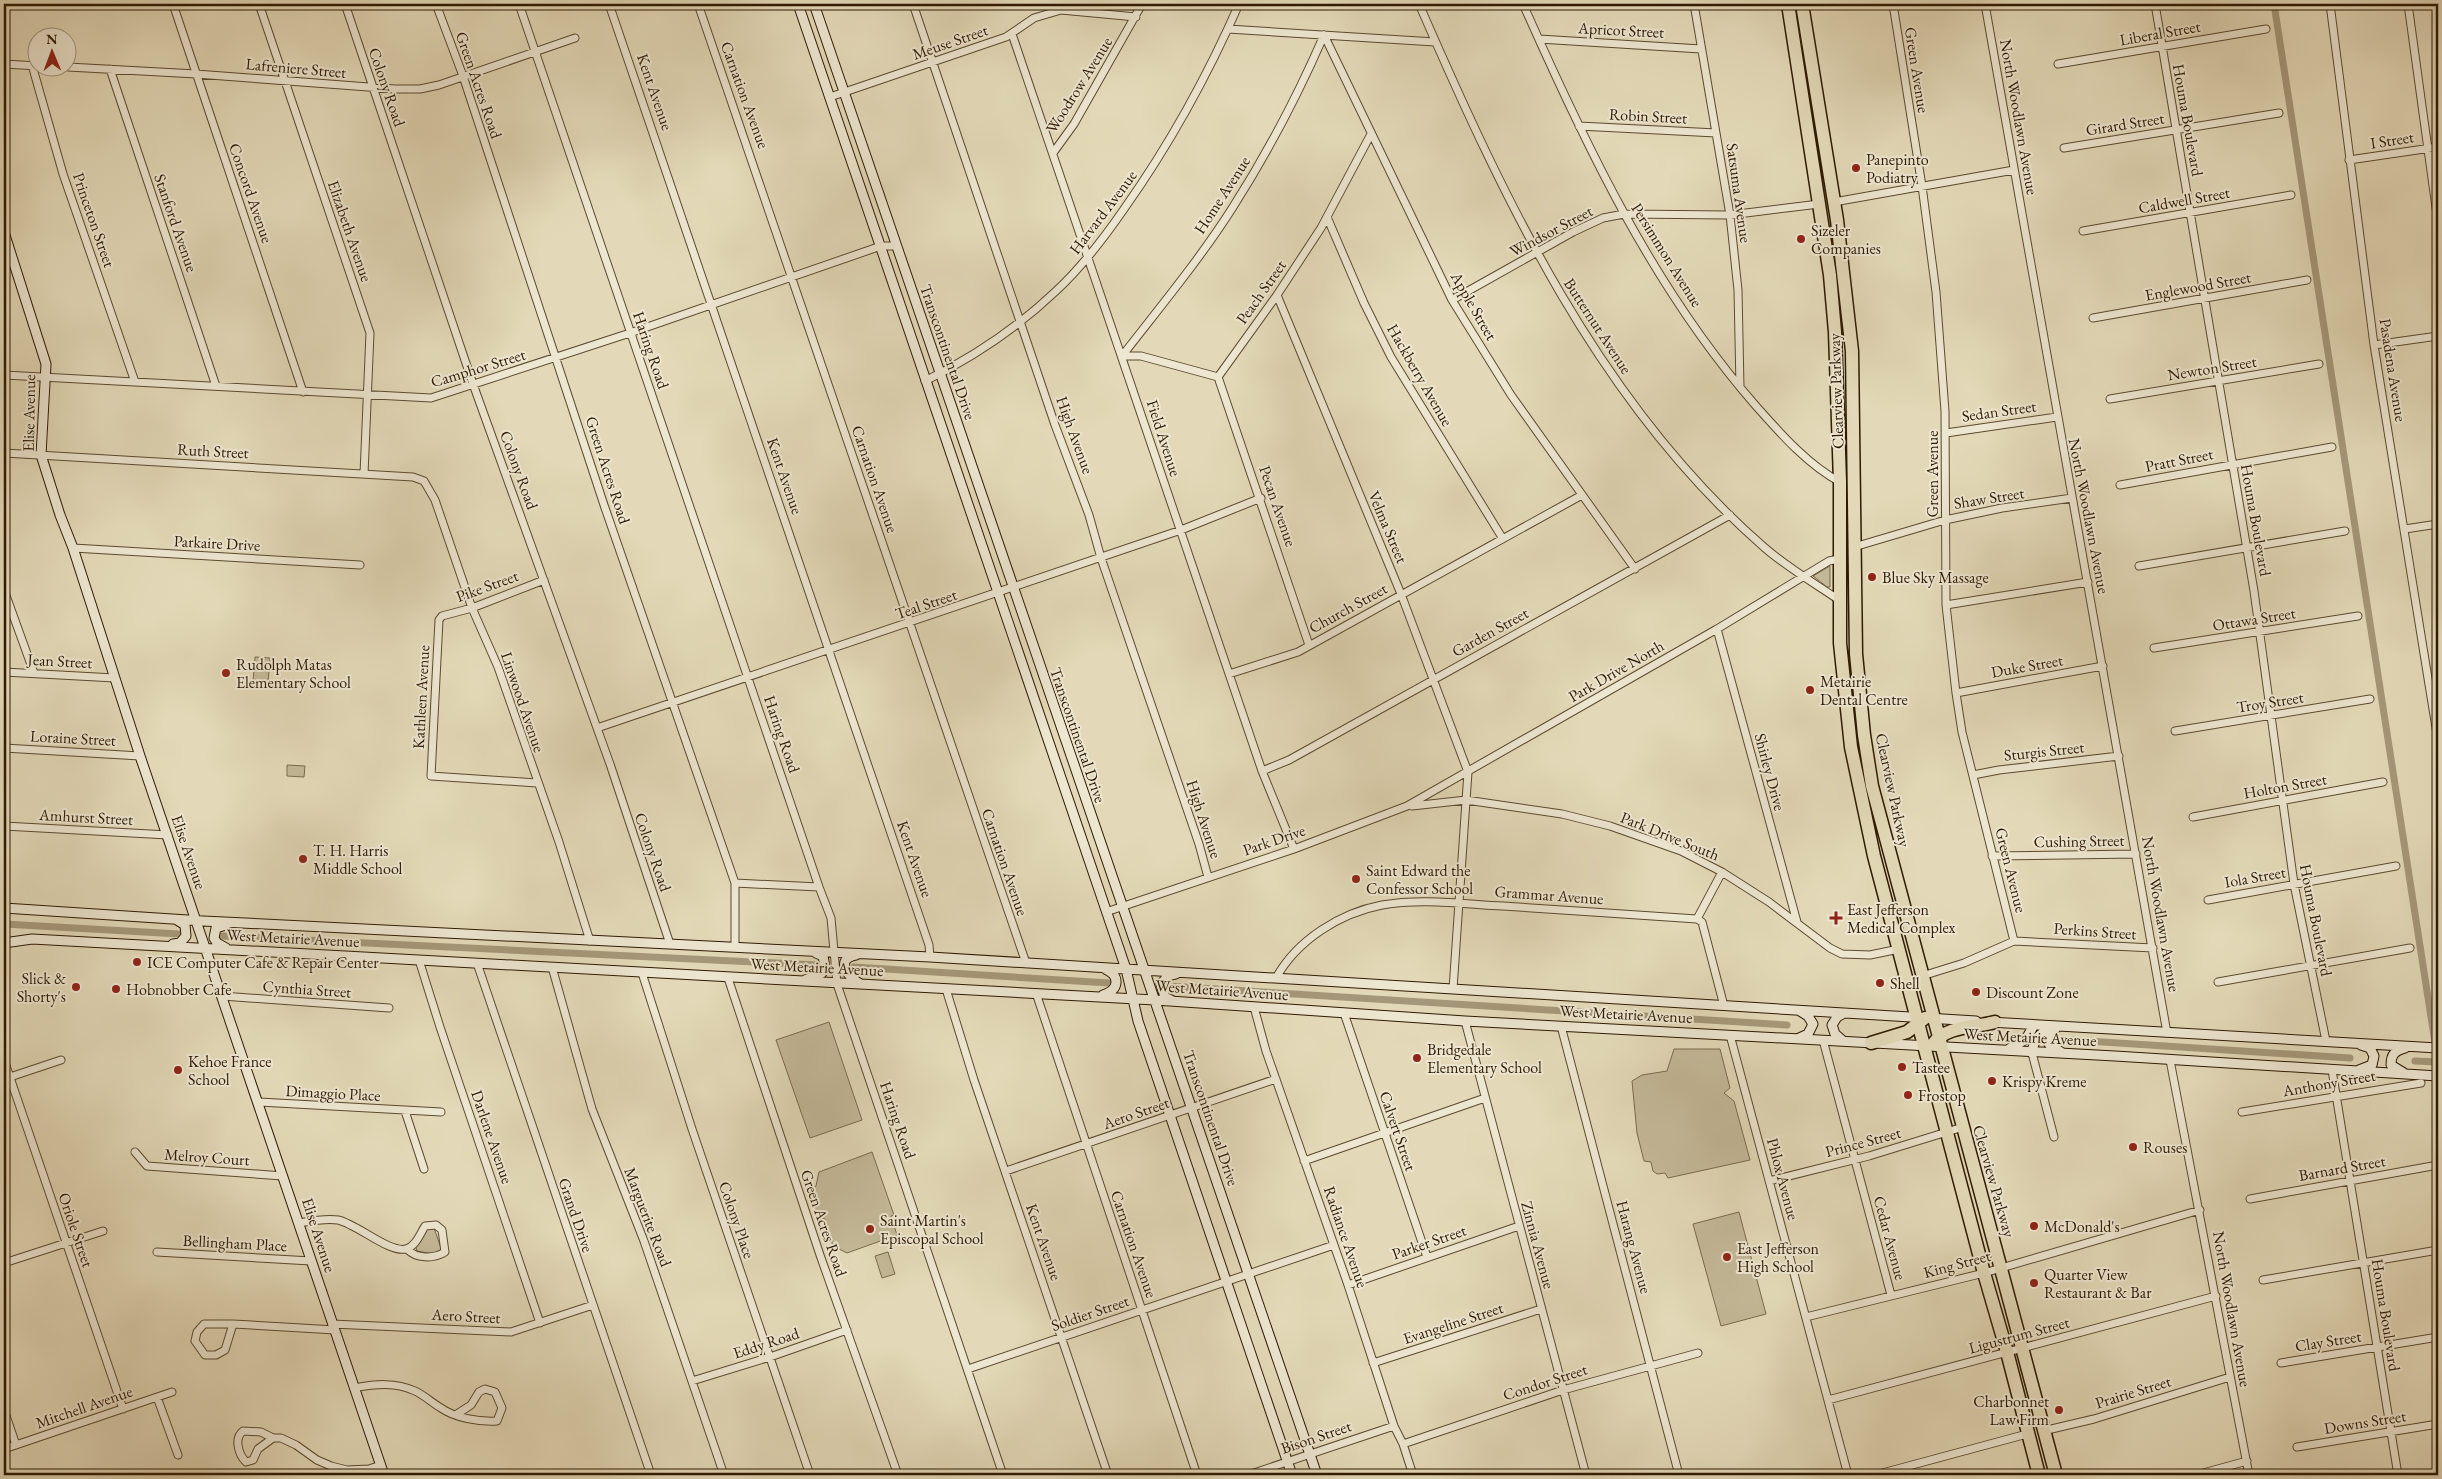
<svg xmlns="http://www.w3.org/2000/svg" width="2442" height="1479" font-family="'EB Garamond',serif">
  <rect width="100%" height="100%" fill="#e3d9b8"/>
  <filter id="stains"><feTurbulence type="fractalNoise" baseFrequency=".004" numOctaves="4"/><feColorMatrix values="0 0 0 0 .2 0 0 0 0 .09 0 0 0 0 .02 0 0 0 .5 -.17"/></filter>
  <radialGradient id="worn" r=".72"><stop offset=".6" stop-color="#630" stop-opacity="0"/><stop offset="1" stop-color="#630" stop-opacity=".3"/></radialGradient>
  <!-- green -->
  <path fill="#c4b999" stroke="#796a4e" d="M1830 566V587H1827L1813 576Z
    M255 657 270 658 268 683 253 682Z
    M287 765 305 766 304 777 287 776Z
    M829 1022 862 1120 810 1138 776 1040Z
    M1674 1049H1720L1730 1088 1724 1093 1734 1101 1750 1160 1668 1178 1665 1173 1657 1174 1653 1171 1651 1162 1644 1161 1637 1133 1632 1081 1642 1075 1667 1071Z
    M872 1152 894 1215 891 1216 897 1235 847 1253 833 1246 825 1219 816 1217 807 1191 816 1186 819 1172Z
    M1739 1212 1766 1314 1721 1326 1693 1224Z
    M434 1228 441 1248 440 1252 433 1254 417 1251 416 1247 427 1229Z
    M888 1252 895 1274 882 1278 875 1256Z"/>
  <g fill="none" stroke-linecap="round" stroke-linejoin="round">
    <!-- canal -->
    <path stroke="#a5987a" stroke-width="7" d="M2274 4 2438 1062
      M4 924 179 934
      M222 936 817 965
      M854 967 1109 983
      M1168 986 1787 1025
      M2072 1040 2350 1058
      M2415 1061 2438 1062"/>
    <defs>
      <path id="street" d="M173 4 303 392
        M259 4 370 333 364 474
        M345 4 473 384 610 764 670 944
        M436 4 463 76 604 505 735 883V947
        M519 4 819 887 831 918 837 984 1003 1475
        M609 4 929 945 930 957
        M698 4 1026 963
        M913 4 1055 425 1089 515 1101 558 1199 844 1208 877
        M1419 4C1505 201 1599 404 1765 548 1787 567 1814 583 1839 600
        M1523 4C1586 146 1653 288 1756 406 1780 433 1808 465 1840 482
        M1694 4 1730 215 1738 290 1740 387
        M1893 4 1922 186 1936 292 1945 411 1946 605 1956 693 1962 732 2014 941
        M1985 4 2167 1033
        M2155 4 2254 591 2294 884 2326 1041
        M2330 4 2374 345 2438 740
        M2408 4 2438 222
        M1228 29 1435 42
        M1012 34 1262 771 1294 849
        M1324 35 1452 300 1511 395 1635 569
        M1539 39 1701 49
        M4 64 38 66
        M2058 64 2266 29
        M32 65 63 174 135 382
        M68 67 196 74 395 89H420L439 85 575 38
        M110 69 216 386
        M830 97 1006 37 1034 18 1061 10 1136 17
        M1579 126 1716 133
        M2064 148 2279 113
        M1053 153 1074 124 1142 4
        M2349 160 2438 147
        M1834 202 2014 170
        M1327 217 1364 303 1391 357 1503 539
        M2083 231 2291 195
        M1277 295 1401 594 1468 772 1453 989
        M1452 300 1573 232 1603 218 1624 214 1730 215 1819 204
        M2093 318 2307 280
        M2374 345 2438 336
        M1122 356C1160 307 1200 259 1233 207 1268 152 1298 95 1324 35
        M1122 356H1141L1218 377
        M4 375 431 398 630 333 881 246H896
        M1218 377 1277 295 1321 228 1371 134
        M1218 377 1309 645
        M925 381C974 357 1017 328 1056 291 1082 267 1104 238 1124 209 1170 144 1207 77 1239 4
        M2110 399 2319 364
        M1946 433 2057 417
        M4 453 413 477 424 481 435 500 472 608 498 667 559 842 590 941
        M2120 485 2332 447
        M2405 529 2438 524
        M1854 547 1945 520 2002 508 2072 498
        M73 548 360 565
        M2139 566 2345 531
        M4 590 34 673
        M1946 605 2088 582
        M1717 629 1797 922
        M2154 648 2358 616
        M4 672 115 678
        M1229 674 1298 652 1582 495
        M1956 693 2103 666
        M597 728 1181 530 1261 498
        M2175 731 2370 699
        M4 748 140 756
        M1262 771 1289 760 1730 515
        M1973 775 1999 770 2119 756
        M537 783 431 776 439 620 442 616 472 608 544 580
        M1412 806 1466 800 1562 814 1610 826 1681 851 1722 872 1769 902 1830 948 1842 954 1870 955 1899 949
        M2193 817 2383 782
        M4 826 168 835
        M1992 856 2136 854
        M735 883 819 887
        M2208 900 2396 866
        M1106 912 1294 849 1407 806 1717 629 1829 561 1839 559
        M1697 919 1702 922 1724 1006
        M1697 919 1722 872
        M419 960 440 1027 540 1323
        M477 963 651 1475
        M552 967 592 1109 644 1241 724 1475
        M642 973 692 1129 810 1475
        M1922 976 1964 963 2014 941 2153 948
        M728 978 820 1255 898 1475
        M1276 978C1297 940 1340 913 1382 905 1422 898 1463 904 1503 906 1568 910 1632 915 1697 919
        M2218 982 2410 948
        M946 989 974 1080 1108 1475
        M1036 993 1197 1475
        M222 996 389 1008
        M1254 1007 1266 1051 1348 1285 1394 1426 1403 1444 1413 1475
        M1344 1013 1427 1257
        M1465 1021 1586 1475
        M1561 1026 1679 1475
        M1730 1035 1848 1475
        M1823 1040 1891 1295
        M2032 1053 2054 1137
        M4 1060 123 1409
        M2170 1060 2249 1475
        M2332 1070 2398 1475
        M4 1079 61 1060
        M259 1102 441 1112
        M405 1111 424 1169
        M2242 1112 2421 1083
        M135 1152 147 1166 283 1176
        M1304 1161 1485 1098
        M1006 1171 1276 1079
        M1769 1181 1869 1156 1963 1127
        M2250 1199 2438 1165
        M299 1223C311 1221 325 1218 338 1220 357 1224 389 1253 406 1249 416 1246 420 1234 425 1226L436 1225 442 1230 445 1252C434 1259 416 1259 407 1249
        M157 1252 311 1261
        M4 1263 103 1231
        M2263 1280 2438 1250
        M1348 1285 1519 1226
        M1806 1317 1984 1273 2200 1210
        M233 1324 225 1350 216 1355H205L195 1341 197 1332 204 1324H233L335 1330
        M332 1324 511 1332 593 1305
        M1373 1363 1541 1309
        M2281 1363 2438 1337
        M968 1369 1334 1245
        M692 1381 770 1357 847 1330
        M354 1388C376 1384 395 1382 415 1391 424 1395 432 1403 441 1408 455 1418 479 1422 497 1421L502 1408 495 1392 485 1389 479 1392 471 1405 457 1414
        M157 1397 178 1455
        M1828 1400 2216 1296
        M4 1410 16 1445
        M2043 1431 2094 1419 2230 1377
        M273 1438 258 1449 253 1460 246 1462C238 1454 234 1438 243 1431L261 1432 273 1438H281L296 1445 317 1460 331 1466 347 1470 369 1469 381 1465
        M1403 1444 1563 1390 1698 1353
        M2297 1447 2438 1424
        M4 1449 172 1392
        M1248 1475 1394 1426
        M1574 1475 1585 1471
        M1875 1475 2027 1434
        M2196 1475 2247 1461"/>
      <path id="secondary" d="M798 4 1126 969 1138 1021 1292 1475
        M814 4 1317 1475
        M4 232 46 364 41 455 60 515 73 548 140 756 384 1475
        M4 908 203 921 930 957 1976 1021
        M226 925 216 928 214 938 217 943 226 948
        M4 943 32 939 1155 1000 1465 1021 2115 1056 2438 1076
        M173 944 180 943 186 936 185 925 177 920
        M856 955C834 959 848 978 861 984
        M805 980 822 973 825 967 823 956 816 953
        M1103 995C1119 990 1121 976 1105 969
        M1173 1001 1165 997 1161 984 1168 976 1176 974
        M1989 1022 2438 1048
        M2054 1028 2049 1035V1044L2061 1052
        M1799 1038 1808 1034 1813 1024 1808 1016 1800 1011
        M1843 1041 1835 1034 1832 1025 1837 1017 1844 1013
        M2009 1049 2026 1039 2034 1025
        M2032 1053C2034 1037 2041 1031 2056 1028
        M2359 1070 2372 1065 2374 1056 2370 1048 2361 1045
        M2404 1073 2391 1065C2391 1054 2395 1051 2405 1048"/>
      <path id="highway" d="M1788 4 1830 275 1835 332 1840 482V643L1851 747 1874 856 1984 1273 2007 1352 2039 1475
        M1802 4 1837 220 1852 351 1856 654 1864 735 1872 786 2056 1475
        M1871 1043 1907 1032 1925 1018
        M1933 1044C1947 1025 1974 1028 1995 1022"/>
    </defs>
    <!-- street casing -->
    <use href="#street" stroke="#5b4a30" stroke-width="9"/>
    <!-- secondary casing -->
    <use href="#secondary" stroke="#2e1a02" stroke-width="11"/>
    <!-- highway casing -->
    <use href="#highway" stroke="#2e1a02" stroke-width="15"/>
    <!-- street -->
    <use href="#street" stroke="#ede6d1" stroke-width="7"/>
    <!-- secondary -->
    <use href="#secondary" stroke="#ede6d1" stroke-width="9"/>
    <!-- highway -->
    <use href="#highway" stroke="#e3d9b8" stroke-width="12"/>
  </g>
  <!-- markers -->
  <g fill="#8f2418" stroke="#ede6d1" stroke-width="2">
    <circle cx="1856" cy="168" r="5"/>
    <circle cx="1801" cy="239" r="5"/>
    <circle cx="1872" cy="577" r="5"/>
    <circle cx="226" cy="673" r="5"/>
    <circle cx="1810" cy="690" r="5"/>
    <circle cx="303" cy="859" r="5"/>
    <circle cx="1356" cy="879" r="5"/>
    <path d="M1833.5 910.5h5v5h5v5h-5v5h-5v-5h-5v-5h5z"/>
    <circle cx="137" cy="962" r="5"/>
    <circle cx="1880" cy="983" r="5"/>
    <circle cx="76" cy="987" r="5"/>
    <circle cx="116" cy="989" r="5"/>
    <circle cx="1976" cy="992" r="5"/>
    <circle cx="1417" cy="1058" r="5"/>
    <circle cx="1902" cy="1067" r="5"/>
    <circle cx="178" cy="1070" r="5"/>
    <circle cx="1992" cy="1081" r="5"/>
    <circle cx="1908" cy="1095" r="5"/>
    <circle cx="2133" cy="1147" r="5"/>
    <circle cx="2034" cy="1226" r="5"/>
    <circle cx="870" cy="1229" r="5"/>
    <circle cx="1727" cy="1257" r="5"/>
    <circle cx="2034" cy="1283" r="5"/>
    <circle cx="2059" cy="1410" r="5"/>
  </g>
  <g text-anchor="middle" dominant-baseline="central" stroke-width="4" stroke-linejoin="round" paint-order="stroke">
    <!-- street labels -->
    <g font-size="16" fill="#2e1a02" stroke="#ede6d1">
      <text transform="translate(1621 30) rotate(3)">Apricot Street</text>
      <text transform="translate(2160 33) rotate(-10)">Liberal Street</text>
      <text transform="translate(950 42) rotate(-19)">Meuse Street</text>
      <text transform="translate(296 68) rotate(5)">Lafreniere Street</text>
      <text transform="translate(1917 70) rotate(81)">Green Avenue</text>
      <text transform="translate(479 85) rotate(71)">Green Acres Road</text>
      <text transform="translate(1079 85) rotate(-58)">Woodrow Avenue</text>
      <text transform="translate(387 87) rotate(71)">Colony Road</text>
      <text transform="translate(655 92) rotate(71)">Kent Avenue</text>
      <text transform="translate(745 95) rotate(70)">Carnation Avenue</text>
      <text transform="translate(1648 116) rotate(3)">Robin Street</text>
      <text transform="translate(2019 117) rotate(80)">North Woodlawn Avenue</text>
      <text transform="translate(2188 120) rotate(80)">Houma Boulevard</text>
      <text transform="translate(2125 124) rotate(-9)">Girard Street</text>
      <text transform="translate(2392 140) rotate(-9)">I Street</text>
      <text transform="translate(251 193) rotate(71)">Concord Avenue</text>
      <text transform="translate(1739 193) rotate(82)">Satsuma Avenue</text>
      <text transform="translate(1222 195) rotate(-57)">Home Avenue</text>
      <text transform="translate(2184 200) rotate(-10)">Caldwell Street</text>
      <text transform="translate(1103 212) rotate(-53)">Harvard Avenue</text>
      <text transform="translate(94 220) rotate(71)">Princeton Street</text>
      <text transform="translate(176 223) rotate(71)">Stanford Avenue</text>
      <text transform="translate(350 231) rotate(71)">Elizabeth Avenue</text>
      <text transform="translate(1551 231) rotate(-28)">Windsor Street</text>
      <text transform="translate(1667 255) rotate(58)">Persimmon Avenue</text>
      <text transform="translate(2198 286) rotate(-10)">Englewood Street</text>
      <text transform="translate(1261 292) rotate(-55)">Peach Street</text>
      <text transform="translate(1474 306) rotate(60)">Apple Street</text>
      <text transform="translate(1598 326) rotate(57)">Butternut Avenue</text>
      <text transform="translate(651 350) rotate(71)">Haring Road</text>
      <text transform="translate(948 352) rotate(71)">Transcontinental Drive</text>
      <text transform="translate(478 368) rotate(-17)">Camphor Street</text>
      <text transform="translate(2212 368) rotate(-9)">Newton Street</text>
      <text transform="translate(2393 370) rotate(81)">Pasadena Avenue</text>
      <text transform="translate(1420 375) rotate(60)">Hackberry Avenue</text>
      <text transform="translate(1836 391) rotate(-92)">Clearview Parkway</text>
      <text transform="translate(1999 411) rotate(-8)">Sedan Street</text>
      <text transform="translate(29 413) rotate(-89)">Elise Avenue</text>
      <text transform="translate(1075 435) rotate(70)">High Avenue</text>
      <text transform="translate(1164 438) rotate(72)">Field Avenue</text>
      <text transform="translate(213 451) rotate(3)">Ruth Street</text>
      <text transform="translate(2179 460) rotate(-11)">Pratt Street</text>
      <text transform="translate(519 470) rotate(70)">Colony Road</text>
      <text transform="translate(608 470) rotate(72)">Green Acres Road</text>
      <text transform="translate(1932 474) rotate(-90)">Green Avenue</text>
      <text transform="translate(785 476) rotate(71)">Kent Avenue</text>
      <text transform="translate(875 479) rotate(71)">Carnation Avenue</text>
      <text transform="translate(1989 498) rotate(-9)">Shaw Street</text>
      <text transform="translate(1278 506) rotate(71)">Pecan Avenue</text>
      <text transform="translate(2089 516) rotate(79)">North Woodlawn Avenue</text>
      <text transform="translate(2256 520) rotate(80)">Houma Boulevard</text>
      <text transform="translate(1388 527) rotate(67)">Velma Street</text>
      <text transform="translate(217 543) rotate(3)">Parkaire Drive</text>
      <text transform="translate(487 586) rotate(-20)">Pike Street</text>
      <text transform="translate(926 604) rotate(-19)">Teal Street</text>
      <text transform="translate(1348 608) rotate(-29)">Church Street</text>
      <text transform="translate(2254 619) rotate(-9)">Ottawa Street</text>
      <text transform="translate(1490 632) rotate(-29)">Garden Street</text>
      <text transform="translate(60 661) rotate(3)">Jean Street</text>
      <text transform="translate(2027 666) rotate(-10)">Duke Street</text>
      <text transform="translate(1616 671) rotate(-30)">Park Drive North</text>
      <text transform="translate(421 697) rotate(-87)">Kathleen Avenue</text>
      <text transform="translate(523 702) rotate(71)">Linwood Avenue</text>
      <text transform="translate(2270 702) rotate(-9)">Troy Street</text>
      <text transform="translate(782 734) rotate(71)">Haring Road</text>
      <text transform="translate(1078 735) rotate(71)">Transcontinental Drive</text>
      <text transform="translate(73 738) rotate(3)">Loraine Street</text>
      <text transform="translate(2044 751) rotate(-6)">Sturgis Street</text>
      <text transform="translate(1770 772) rotate(75)">Shirley Drive</text>
      <text transform="translate(2285 786) rotate(-10)">Holton Street</text>
      <text transform="translate(1893 790) rotate(78)">Clearview Parkway</text>
      <text transform="translate(86 817) rotate(3)">Amhurst Street</text>
      <text transform="translate(1204 819) rotate(72)">High Avenue</text>
      <text transform="translate(1670 836) rotate(22)">Park Drive South</text>
      <text transform="translate(1274 840) rotate(-19)">Park Drive</text>
      <text transform="translate(2079 841) rotate(-1)">Cushing Street</text>
      <text transform="translate(189 852) rotate(71)">Elise Avenue</text>
      <text transform="translate(653 852) rotate(71)">Colony Road</text>
      <text transform="translate(915 859) rotate(71)">Kent Avenue</text>
      <text transform="translate(1005 862) rotate(71)">Carnation Avenue</text>
      <text transform="translate(2011 870) rotate(76)">Green Avenue</text>
      <text transform="translate(2255 877) rotate(-10)">Iola Street</text>
      <text transform="translate(1549 895) rotate(4)">Grammar Avenue</text>
      <text transform="translate(2161 914) rotate(80)">North Woodlawn Avenue</text>
      <text transform="translate(2316 920) rotate(79)">Houma Boulevard</text>
      <text transform="translate(2095 931) rotate(4)">Perkins Street</text>
      <text transform="translate(293 938) rotate(3)">West Metairie Avenue</text>
      <text transform="translate(817 967) rotate(3)">West Metairie Avenue</text>
      <text transform="translate(307 989) rotate(4)">Cynthia Street</text>
      <text transform="translate(1222 990) rotate(4)">West Metairie Avenue</text>
      <text transform="translate(1626 1014) rotate(3)">West Metairie Avenue</text>
      <text transform="translate(2030 1037) rotate(3)">West Metairie Avenue</text>
      <text transform="translate(2329 1083) rotate(-10)">Anthony Street</text>
      <text transform="translate(333 1093) rotate(3)">Dimaggio Place</text>
      <text transform="translate(1136 1113) rotate(-19)">Aero Street</text>
      <text transform="translate(1211 1118) rotate(71)">Transcontinental Drive</text>
      <text transform="translate(898 1120) rotate(71)">Haring Road</text>
      <text transform="translate(1398 1131) rotate(71)">Calvert Street</text>
      <text transform="translate(492 1137) rotate(71)">Darlene Avenue</text>
      <text transform="translate(1863 1142) rotate(-15)">Prince Street</text>
      <text transform="translate(207 1157) rotate(4)">Melroy Court</text>
      <text transform="translate(2342 1168) rotate(-10)">Barnard Street</text>
      <text transform="translate(1783 1179) rotate(75)">Phlox Avenue</text>
      <text transform="translate(1994 1181) rotate(74)">Clearview Parkway</text>
      <text transform="translate(576 1215) rotate(71)">Grand Drive</text>
      <text transform="translate(648 1217) rotate(69)">Marguerite Road</text>
      <text transform="translate(737 1220) rotate(71)">Colony Place</text>
      <text transform="translate(824 1223) rotate(71)">Green Acres Road</text>
      <text transform="translate(76 1230) rotate(71)">Oriole Street</text>
      <text transform="translate(319 1235) rotate(72)">Elise Avenue</text>
      <text transform="translate(1346 1237) rotate(71)">Radiance Avenue</text>
      <text transform="translate(1890 1238) rotate(75)">Cedar Avenue</text>
      <text transform="translate(1044 1242) rotate(71)">Kent Avenue</text>
      <text transform="translate(1429 1242) rotate(-19)">Parker Street</text>
      <text transform="translate(235 1243) rotate(3)">Bellingham Place</text>
      <text transform="translate(1134 1244) rotate(71)">Carnation Avenue</text>
      <text transform="translate(1538 1245) rotate(75)">Zinnia Avenue</text>
      <text transform="translate(1634 1247) rotate(75)">Harang Avenue</text>
      <text transform="translate(1957 1264) rotate(-15)">King Street</text>
      <text transform="translate(2232 1309) rotate(80)">North Woodlawn Avenue</text>
      <text transform="translate(1090 1313) rotate(-19)">Soldier Street</text>
      <text transform="translate(2386 1315) rotate(81)">Houma Boulevard</text>
      <text transform="translate(466 1316) rotate(3)">Aero Street</text>
      <text transform="translate(1453 1323) rotate(-18)">Evangeline Street</text>
      <text transform="translate(2019 1335) rotate(-15)">Ligustrum Street</text>
      <text transform="translate(2328 1341) rotate(-9)">Clay Street</text>
      <text transform="translate(766 1343) rotate(-18)">Eddy Road</text>
      <text transform="translate(1545 1382) rotate(-18)">Condor Street</text>
      <text transform="translate(2133 1392) rotate(-17)">Prairie Street</text>
      <text transform="translate(84 1407) rotate(-19)">Mitchell Avenue</text>
      <text transform="translate(2365 1422) rotate(-9)">Downs Street</text>
      <text transform="translate(1316 1437) rotate(-19)">Bison Street</text>
    </g>
    <!-- poi labels -->
    <g font-size="16" fill="#2e1a02" stroke="#ede6d1" text-anchor="start">
      <text x="1866" y="159">Panepinto<tspan x="1866" dy="18">Podiatry</tspan></text>
      <text x="1811" y="230">Sizeler<tspan x="1811" dy="18">Companies</tspan></text>
      <text x="1882" y="577">Blue Sky Massage</text>
      <text x="236" y="664">Rudolph Matas<tspan x="236" dy="18">Elementary School</tspan></text>
      <text x="1820" y="681">Metairie<tspan x="1820" dy="18">Dental Centre</tspan></text>
      <text x="313" y="850">T. H. Harris<tspan x="313" dy="18">Middle School</tspan></text>
      <text x="1366" y="870">Saint Edward the<tspan x="1366" dy="18">Confessor School</tspan></text>
      <text x="1847" y="909">East Jefferson<tspan x="1847" dy="18">Medical Complex</tspan></text>
      <text x="147" y="962">ICE Computer Cafe &amp; Repair Center</text>
      <text x="66" y="978" text-anchor="end">Slick &amp;<tspan x="66" dy="18">Shorty's</tspan></text>
      <text x="1890" y="983">Shell</text>
      <text x="126" y="989">Hobnobber Cafe</text>
      <text x="1986" y="992">Discount Zone</text>
      <text x="1427" y="1049">Bridgedale<tspan x="1427" dy="18">Elementary School</tspan></text>
      <text x="188" y="1061">Kehoe France<tspan x="188" dy="18">School</tspan></text>
      <text x="1912" y="1067">Tastee</text>
      <text x="2002" y="1081">Krispy Kreme</text>
      <text x="1918" y="1095">Frostop</text>
      <text x="2143" y="1147">Rouses</text>
      <text x="880" y="1220">Saint Martin's<tspan x="880" dy="18">Episcopal School</tspan></text>
      <text x="2044" y="1226">McDonald's</text>
      <text x="1737" y="1248">East Jefferson<tspan x="1737" dy="18">High School</tspan></text>
      <text x="2044" y="1274">Quarter View<tspan x="2044" dy="18">Restaurant &amp; Bar</tspan></text>
      <text x="2049" y="1401" text-anchor="end">Charbonnet<tspan x="2049" dy="18">Law Firm</tspan></text>
    </g>
  </g>
  <!-- margin -->
  <rect width="2442" height="1479" fill="none" stroke="#e3d9b8" stroke-width="20"/>
  <rect x="5" y="5" width="2432" height="1469" fill="none" stroke="#2e1a02" stroke-width="2.5"/>
  <rect x="10" y="10" width="2422" height="1459" fill="none" stroke="#2e1a02"/>
  <!-- north arrow -->
  <g transform="translate(52 52) rotate(359)"><circle r="24" fill="#ede6d1" stroke="#a1947e"/>
  <path d="M0-4L9 19L0 12L-9 19Z" fill="#8f2418"/>
  <text y="-8" font-size="14" font-weight="bold" text-anchor="middle" fill="#2e1a02">N</text>
  </g>
  <rect width="100%" height="100%" filter="url(#stains)"/>
  <rect width="100%" height="100%" fill="url(#worn)"/>
</svg>
